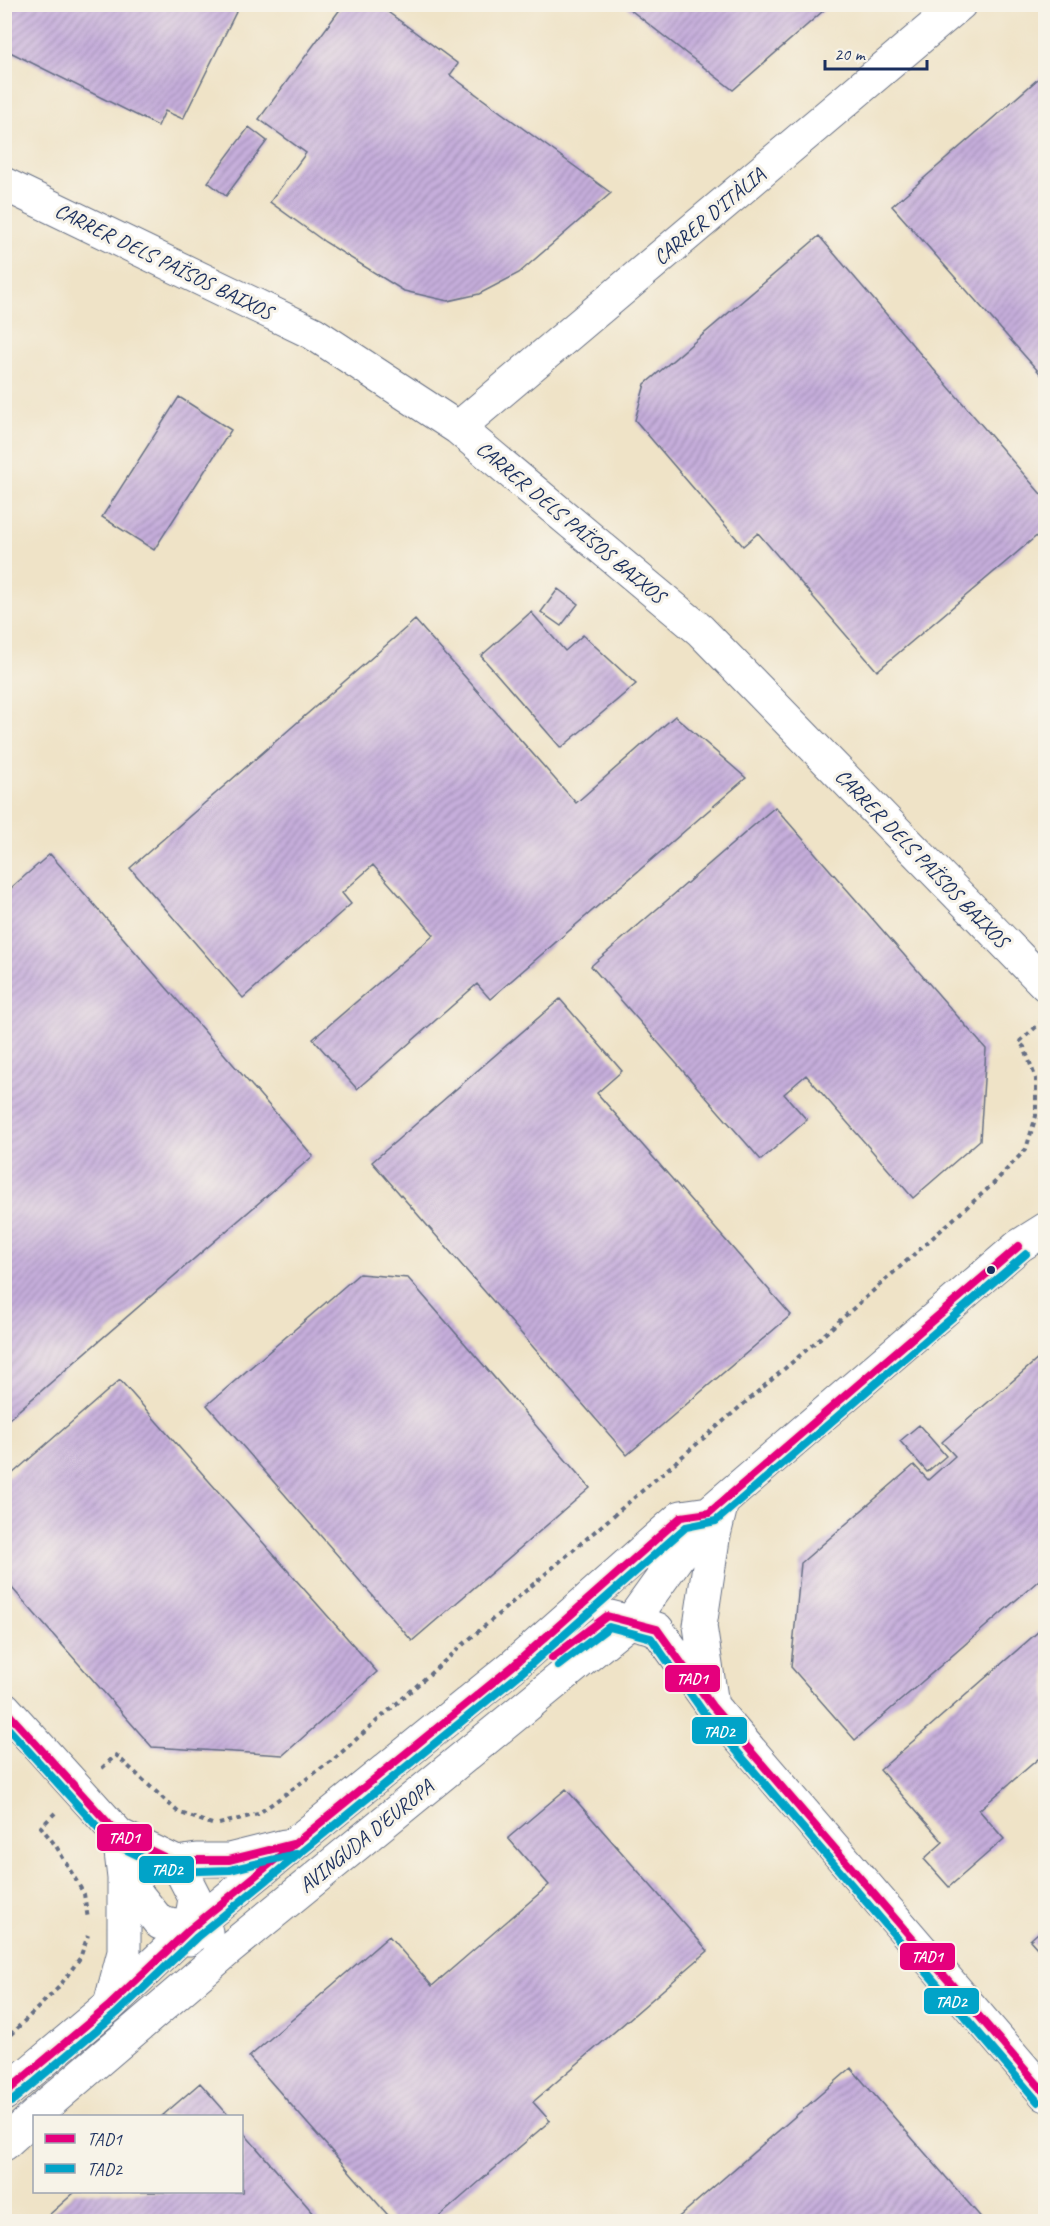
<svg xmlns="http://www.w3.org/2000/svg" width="1050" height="2226" font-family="Caveat,sans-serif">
  <defs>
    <pattern id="building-hatch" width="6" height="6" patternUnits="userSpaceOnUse" patternTransform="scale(1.5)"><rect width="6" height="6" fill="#c6aedb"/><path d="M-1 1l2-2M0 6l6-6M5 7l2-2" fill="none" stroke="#a08eb5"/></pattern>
  </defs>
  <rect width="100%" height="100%" fill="#f7f3e8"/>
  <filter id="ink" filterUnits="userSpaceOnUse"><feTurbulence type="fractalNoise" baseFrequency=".0167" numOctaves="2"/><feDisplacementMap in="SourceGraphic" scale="12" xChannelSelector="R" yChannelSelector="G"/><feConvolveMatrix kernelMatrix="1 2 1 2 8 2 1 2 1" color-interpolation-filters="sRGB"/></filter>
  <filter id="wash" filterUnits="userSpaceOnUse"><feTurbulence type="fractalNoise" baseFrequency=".008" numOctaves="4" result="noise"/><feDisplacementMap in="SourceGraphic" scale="24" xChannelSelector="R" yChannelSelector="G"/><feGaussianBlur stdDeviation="1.35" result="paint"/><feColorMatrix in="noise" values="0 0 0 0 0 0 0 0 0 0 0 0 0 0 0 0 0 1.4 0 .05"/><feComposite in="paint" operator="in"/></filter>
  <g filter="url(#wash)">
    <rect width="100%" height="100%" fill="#efe3c7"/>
    <g id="blocks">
      <!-- building -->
      <path fill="url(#building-hatch)" d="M4 4H240L183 119 165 111 158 126 4 49Z
        M344 4H377L458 64 450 75 611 193 519 273 479 294 448 301 404 291 325 242 270 202 306 153 259 119Z
        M623 4H831L733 90Z
        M1046 72V380L892 206Z
        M249 127 267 141 226 196 208 182Z
        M819 236 1046 500V528L877 671 758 533 743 546 635 420 645 384Z
        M179 397 231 430 154 550 102 517Z
        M558 589 578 604 561 626 541 612Z
        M531 612 565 651 583 635 636 684 561 748 481 656Z
        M415 620 576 803 675 716 746 778 490 999 477 984 357 1089 313 1039 434 935 373 865 342 893 351 904 243 998 130 868Z
        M775 807 986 1049 980 1140 913 1198 806 1075 784 1094 807 1120 761 1160 591 966Z
        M50 854 313 1156 4 1423V894Z
        M560 999 622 1071 597 1093 791 1315 627 1455 372 1162Z
        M359 1274 408 1278 590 1488 412 1641 207 1405Z
        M1046 1352V1574L855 1740 791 1667 801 1563 914 1465 928 1480 955 1456 942 1442Z
        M120 1380 377 1672 283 1755 152 1747 4 1579V1481Z
        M919 1425 946 1456 927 1472 900 1441Z
        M1046 1625V1767L1038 1759 979 1810 1004 1839 949 1887 924 1859 943 1842 880 1770Z
        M566 1789 708 1951 533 2102 550 2121 480 2181 433 2222H394L249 2057 389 1936 432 1986 549 1885 508 1838Z
        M1046 1926V1958L1030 1940Z
        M851 2068 985 2222H673Z
        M200 2083 229 2116H162Z
        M242 2131 321 2222H41L75 2192H242Z"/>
    </g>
  </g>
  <g filter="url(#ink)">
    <use href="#blocks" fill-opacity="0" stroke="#656e83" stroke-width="1.5"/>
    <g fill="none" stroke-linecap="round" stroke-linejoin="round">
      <defs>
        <path id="minor" d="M4 184 313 333 458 428 700 630 1046 985
          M458 428 960 4
          M610 1617 657 1629 712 1706 1046 2095
          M711 1698 700 1626 713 1539 721 1506
          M4 1708 119 1835 177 1863 195 1898 189 1939
          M119 1835 124 1878 160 1923 206 1932
          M177 1863 197 1860H229L285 1846
          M110 2005 124 1952V1878
          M4 2094 110 2005 190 1929 513 1666 681 1517 709 1513
          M4 2144 50 2102 230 1948 629 1622 635 1616 709 1513 1019 1246 1046 1229"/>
      </defs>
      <!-- minor casing -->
      <use href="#minor" stroke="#656e83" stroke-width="35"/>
      <!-- path -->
      <path stroke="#656e83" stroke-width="4" stroke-dasharray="4.5 4.5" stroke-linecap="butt" d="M102 1768 116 1755 178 1812 212 1824
        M55 1813 41 1827 56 1846 84 1894 88 1919
        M219 1824 258 1814 334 1759 466 1642 818 1340 994 1183 1026 1149 1036 1116V1079L1024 1047 1019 1042 1045 1019
        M4 2041 59 1987 80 1958 88 1935"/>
      <!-- minor -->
      <use href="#minor" stroke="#fff" stroke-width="33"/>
      <defs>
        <path id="bus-1" d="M552 1658 607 1616 657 1629 712 1706 1046 2094
          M4 1709 119 1835 177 1863 197 1860H229L293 1844
          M4 2094 110 2005 190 1929 513 1666 681 1517 709 1513 1019 1246"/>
        <path id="bus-2" d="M558 1666 609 1627 651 1638 704 1713 1038 2102
          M4 1724 112 1843 172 1872 230 1870 296 1854
          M11 2102 117 2013 197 1937 520 1674 686 1527 716 1521 1026 1254"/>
      </defs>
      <!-- bus-1 casing -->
      <use href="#bus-1" stroke="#f7f3e8" stroke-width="12"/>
      <!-- bus-2 casing -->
      <use href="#bus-2" stroke="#f7f3e8" stroke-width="12"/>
      <!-- bus-1 -->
      <use href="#bus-1" stroke="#e5007d" stroke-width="8"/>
      <!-- bus-2 -->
      <use href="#bus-2" stroke="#01a3c8" stroke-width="8"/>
    </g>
  </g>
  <!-- markers -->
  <circle fill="#1b2f5e" stroke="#f7f3e8" stroke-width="2" cx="991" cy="1270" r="5"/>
  <g text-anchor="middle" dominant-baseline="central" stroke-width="6" stroke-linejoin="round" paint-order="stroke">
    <!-- street labels -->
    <g font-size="21" fill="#1b2f5e" stroke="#f7f3e8">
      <text transform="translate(709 216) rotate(-40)">CARRER D'ITÀLIA</text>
      <text transform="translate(164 261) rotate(26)">CARRER DELS PAÏSOS BAIXOS</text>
      <text transform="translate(571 522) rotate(40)">CARRER DELS PAÏSOS BAIXOS</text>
      <text transform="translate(922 858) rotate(46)">CARRER DELS PAÏSOS BAIXOS</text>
      <text transform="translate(366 1836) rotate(-39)">AVINGUDA D'EUROPA</text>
    </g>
  </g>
  <g stroke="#f7f3e8" stroke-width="2">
    <rect x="664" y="1664" width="57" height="29" rx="6" fill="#e5007d"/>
    <rect x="691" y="1716" width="57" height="29" rx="6" fill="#01a3c8"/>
    <rect x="96" y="1823" width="57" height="29" rx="6" fill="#e5007d"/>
    <rect x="138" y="1855" width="57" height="29" rx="6" fill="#01a3c8"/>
    <rect x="899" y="1942" width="57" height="29" rx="6" fill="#e5007d"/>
    <rect x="923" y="1987" width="57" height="28" rx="6" fill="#01a3c8"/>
  </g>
  <g font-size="16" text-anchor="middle" font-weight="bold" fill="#fff">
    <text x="692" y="1684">TAD1</text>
    <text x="719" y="1737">TAD2</text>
    <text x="124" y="1843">TAD1</text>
    <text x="167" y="1875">TAD2</text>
    <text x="927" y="1962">TAD1</text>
    <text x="951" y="2007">TAD2</text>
  </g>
  <!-- margin -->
  <rect width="1050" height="2226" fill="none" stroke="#f7f3e8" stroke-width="24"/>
  <!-- legend -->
  <rect x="33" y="2115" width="210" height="78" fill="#f7f3e8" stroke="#9fa5b1" stroke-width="1.5"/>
  <rect x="45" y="2134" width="30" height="9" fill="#e5007d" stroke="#9fa5b1" stroke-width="1.5"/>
  <text x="87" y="2145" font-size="18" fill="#1b2f5e">TAD1</text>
  <rect x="45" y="2164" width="30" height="9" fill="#01a3c8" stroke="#9fa5b1" stroke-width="1.5"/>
  <text x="87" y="2175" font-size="18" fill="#1b2f5e">TAD2</text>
  <!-- scale -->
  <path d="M825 60v9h102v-9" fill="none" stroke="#1b2f5e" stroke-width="3"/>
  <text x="834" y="60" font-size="18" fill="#1b2f5e" stroke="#f7f3e8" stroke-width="4.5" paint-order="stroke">20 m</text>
</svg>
